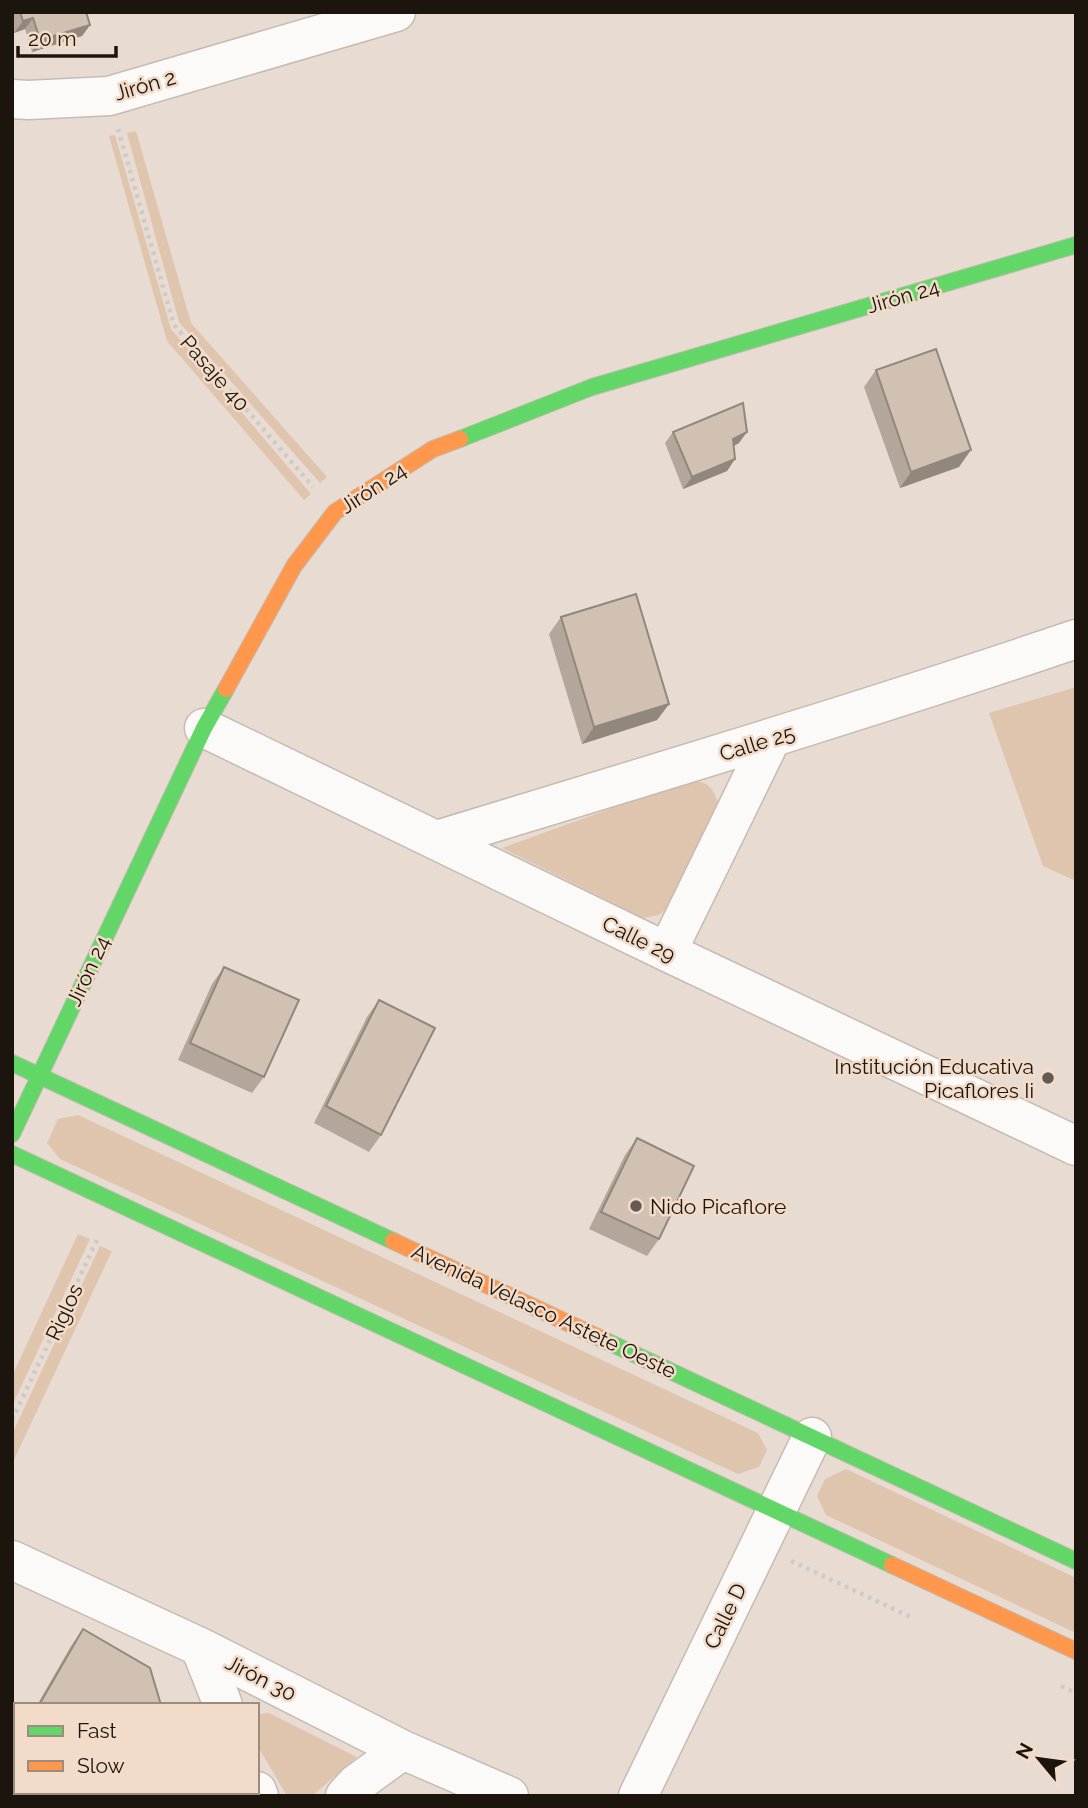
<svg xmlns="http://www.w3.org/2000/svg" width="1088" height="1808" font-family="Raleway,sans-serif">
  <rect width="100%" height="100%" fill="#e8dcd2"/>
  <!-- green -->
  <path fill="#dfc4ae" d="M136 131 191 323 327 477 320 483 179 322 127 133Z
    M115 135 171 329 311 494 304 500 167 341 109 136Z
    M1076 687V881L1043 866 989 713Z
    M690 780C709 782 712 787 719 804L674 903 659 915 643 918 502 848Z
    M78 1115 758 1433 767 1450 759 1467 738 1474 60 1159 47 1143 58 1119Z
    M78 1234 90 1239 12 1406V1376Z
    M100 1246 112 1251 12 1464V1434Z
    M846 1469 1076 1578V1633L826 1515 817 1496 825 1479Z
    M269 1713 357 1757 312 1796H287L257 1745V1714Z"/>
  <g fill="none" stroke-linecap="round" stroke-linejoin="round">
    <defs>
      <path id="street" d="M12 99 28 100 109 96 396 12
        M204 728 667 952 1076 1146
        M437 840C650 775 864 711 1076 639
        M667 952 771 739
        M12 1560 200 1647 403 1750 509 1796
        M200 1647 223 1705
        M257 1791 259 1796
        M345 1796 356 1784 403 1750
        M638 1796 812 1437"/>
      <path id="fast" d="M460 439 592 387 1076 245
        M12 1063 393 1241
        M12 1134 204 728 226 689
        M12 1154 892 1565
        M604 1340 1076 1561"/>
      <path id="slow" d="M226 689 294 566 335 512 433 449 460 439
        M393 1241 604 1340
        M892 1565 1076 1651"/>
    </defs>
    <!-- street casing -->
    <use href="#street" stroke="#c5bbb3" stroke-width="41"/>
    <!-- fast casing -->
    <use href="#fast" stroke="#c5bbb3" stroke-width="18"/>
    <!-- slow casing -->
    <use href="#slow" stroke="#c5bbb3" stroke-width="18"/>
    <!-- path -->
    <path stroke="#cecac8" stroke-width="4.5" stroke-dasharray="3.5 5" stroke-linecap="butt" d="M118 129 174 325 313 487
      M12 1420 99 1236
      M791 1561 913 1618
      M1061 1686 1076 1693"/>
    <!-- street -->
    <use href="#street" stroke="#fcfaf8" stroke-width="38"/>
    <!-- fast -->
    <use href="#fast" stroke="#63d668" stroke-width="16"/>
    <!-- slow -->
    <use href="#slow" stroke="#ff974d" stroke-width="16"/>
  </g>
  <!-- wall -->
  <path fill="#b4a69a" d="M12 12H86L90 25 82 36 32 52 25 29 14 33 12 26Z
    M876 370 959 467 900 488 864 387Z
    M673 432 739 443 734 446 735 459 727 471 683 489 665 443Z
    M561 617 669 704 657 720 582 744 549 634Z
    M224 967 264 1077 252 1093 178 1060 212 984Z
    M379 1000 381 1135 369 1152 314 1123 367 1017Z
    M637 1138 659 1239 647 1256 589 1229 625 1155Z
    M83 1629 161 1705H37L71 1646Z"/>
  <!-- shaded-wall -->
  <path fill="#92877d" d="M33 18 25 29 14 33 23 21Z
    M90 25 82 36 32 52 40 40Z
    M747 432 739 443 725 450 733 439Z
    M971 450 959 467 900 488 911 472Z
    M735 459 727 471 683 489 692 477Z
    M669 704 657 720 582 744 594 727Z"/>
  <!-- building -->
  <path fill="#d1c1b3" stroke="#92877d" stroke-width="2" d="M20 12H86L90 25 40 40 33 18 23 21Z
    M936 349 971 450 911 472 876 370Z
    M743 403 747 432 733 439 735 459 692 477 673 432Z
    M636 594 669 704 594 727 561 617Z
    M224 967 299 1000 264 1077 190 1043Z
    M379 1000 435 1028 381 1135 326 1106Z
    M637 1138 694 1166 659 1239 601 1212Z
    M83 1629 150 1668 161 1705H39Z"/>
  <!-- markers -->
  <g fill="#635b53" stroke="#f2dbc8" stroke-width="2.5">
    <circle cx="1048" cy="1078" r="7"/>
    <circle cx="636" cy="1206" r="7"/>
  </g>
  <g text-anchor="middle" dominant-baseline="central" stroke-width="5" stroke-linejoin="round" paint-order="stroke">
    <!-- street labels -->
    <g font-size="21" fill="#1c150e" stroke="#f2dbc8">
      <text transform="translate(145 85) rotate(-16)">Jirón 2</text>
      <text transform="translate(903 296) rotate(-16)">Jirón 24</text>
      <text transform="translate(215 373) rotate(49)">Pasaje 40</text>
      <text transform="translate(373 488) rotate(-33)">Jirón 24</text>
      <text transform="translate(757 743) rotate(-17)">Calle 25</text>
      <text transform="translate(639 939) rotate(26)">Calle 29</text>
      <text transform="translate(88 971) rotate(-65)">Jirón 24</text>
      <text transform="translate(544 1311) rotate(25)">Avenida Velasco Astete Oeste</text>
      <text transform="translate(64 1312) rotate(-65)">Riglos</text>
      <text transform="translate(725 1616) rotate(-64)">Calle D</text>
      <text transform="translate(261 1678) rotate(27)">Jirón 30</text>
    </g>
    <!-- poi labels -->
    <g font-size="21" fill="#1c150e" stroke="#f2dbc8" text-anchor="end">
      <text x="1034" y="1066">Institución Educativa<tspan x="1034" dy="24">Picaflores Ii</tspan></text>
      <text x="650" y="1206" text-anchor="start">Nido Picaflore</text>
    </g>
  </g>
  <!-- border -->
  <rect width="1088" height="1808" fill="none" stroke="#1c150e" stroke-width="28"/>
  <!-- legend -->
  <rect x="14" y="1703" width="245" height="91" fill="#f2dbc8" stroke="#9c8c7e" stroke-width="2"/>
  <rect x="28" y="1726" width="35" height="10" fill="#63d668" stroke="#9c8c7e" stroke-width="2"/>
  <text x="77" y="1738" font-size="21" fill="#1c150e">Fast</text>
  <rect x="28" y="1761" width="35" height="10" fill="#ff974d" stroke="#9c8c7e" stroke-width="2"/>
  <text x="77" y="1773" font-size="21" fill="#1c150e">Slow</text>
  <!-- north arrow -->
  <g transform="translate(1039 1759) rotate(299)" stroke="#f2dbc8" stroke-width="5" paint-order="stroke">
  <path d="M0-5L12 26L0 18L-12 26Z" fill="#1c150e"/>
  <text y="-10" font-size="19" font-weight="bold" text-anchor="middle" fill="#1c150e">N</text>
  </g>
  <!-- scale -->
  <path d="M18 46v10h98v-10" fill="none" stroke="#1c150e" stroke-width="3.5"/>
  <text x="28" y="46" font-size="21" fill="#1c150e" stroke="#f2dbc8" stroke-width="5" paint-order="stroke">20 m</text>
</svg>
